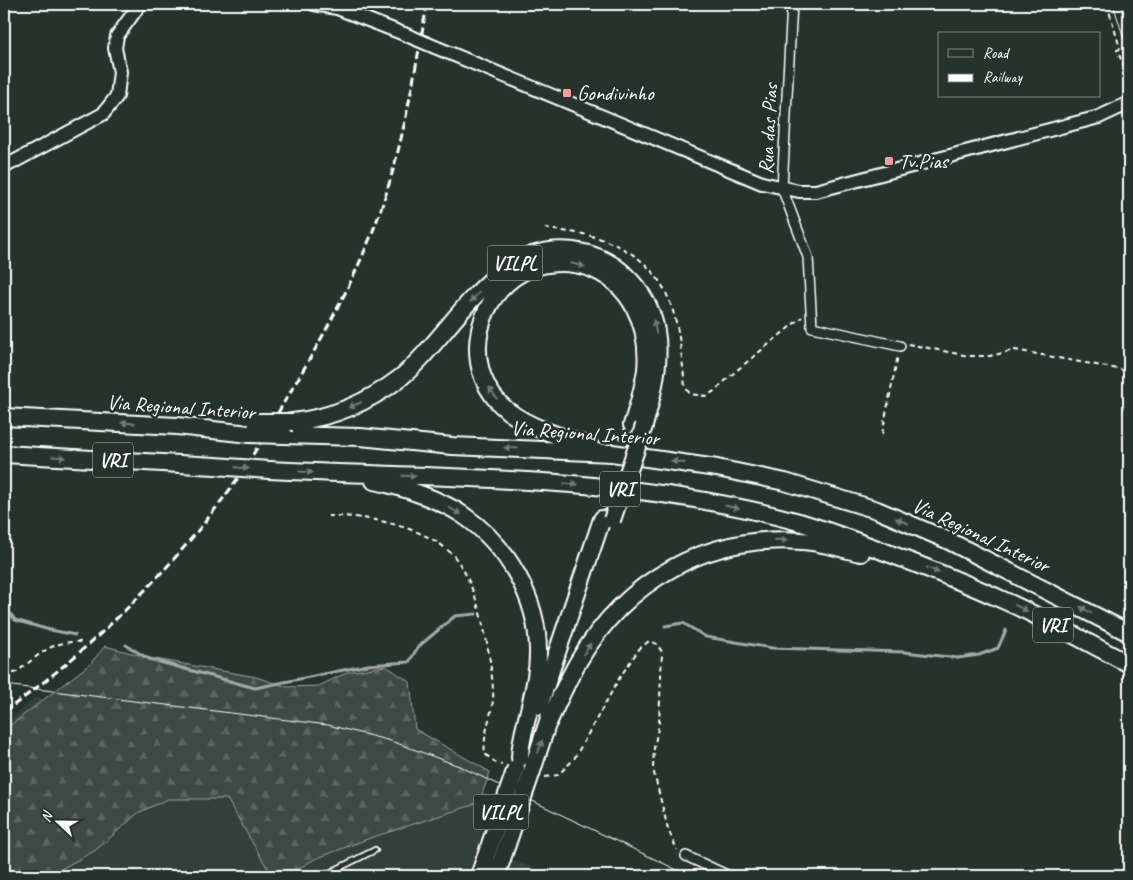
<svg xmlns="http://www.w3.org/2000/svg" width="1133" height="880" font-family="Caveat,sans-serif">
  <defs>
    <pattern id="industrial-furrows" width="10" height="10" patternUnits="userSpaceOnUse" patternTransform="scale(1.25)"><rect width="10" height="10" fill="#333f3a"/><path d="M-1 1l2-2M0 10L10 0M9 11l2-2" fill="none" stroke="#47524e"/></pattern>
    <pattern id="forest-firs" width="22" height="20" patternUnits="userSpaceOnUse" patternTransform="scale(1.25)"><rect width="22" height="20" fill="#3e4944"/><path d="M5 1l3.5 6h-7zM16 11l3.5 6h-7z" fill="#5b6460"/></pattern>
  </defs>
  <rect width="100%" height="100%" fill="#26332d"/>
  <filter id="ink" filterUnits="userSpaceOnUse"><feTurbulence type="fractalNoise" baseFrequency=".02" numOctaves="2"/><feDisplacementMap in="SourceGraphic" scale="10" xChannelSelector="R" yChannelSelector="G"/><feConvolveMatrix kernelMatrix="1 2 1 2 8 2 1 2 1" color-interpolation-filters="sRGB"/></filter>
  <g filter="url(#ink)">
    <!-- built -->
    <path fill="#333f3a" d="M34 698 314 737 493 798 469 876H4V726Z"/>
    <!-- industrial -->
    <path fill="url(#industrial-furrows)" d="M476 854 512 860 554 876H469Z"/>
    <!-- forest -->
    <path fill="url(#forest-firs)" stroke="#9ea4a2" d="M105 646 150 658 256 677 287 687 319 686 348 672 386 666 410 682 415 729 490 772 479 803 370 838 315 859 285 876H272L227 799H168L138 813 96 850 48 876H4V730L90 664Z"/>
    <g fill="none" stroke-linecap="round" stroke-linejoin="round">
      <!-- stream -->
      <path stroke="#a4a9a7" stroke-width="3" d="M4 604 15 620 46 629 75 635
        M665 626 683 623 706 637 772 648 904 652 958 658 979 655 998 648 1006 630
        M126 645 149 659 255 688 368 665 409 662 418 647 455 616 476 614"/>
      <defs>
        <path id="lane" d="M323 876 375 850"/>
        <path id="street" d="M792 4 782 188 808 257 812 327 900 346
          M686 856 729 876"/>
        <path id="secondary" d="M314 4 337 8 404 34
          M435 47 762 183 799 191H816L1099 117 1129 103
          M4 167 103 114 117 96 120 72 115 48 117 36 140 4"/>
        <path id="highway" d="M4 417 177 426 249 434
          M293 422C334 417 367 403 400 378 453 335 493 240 573 251 595 254 615 263 630 280 671 323 658 375 644 426
          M284 435 360 437 452 446 612 453 717 468 785 482 877 510 947 540 1129 633
          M590 446C562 437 532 429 508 411 461 375 472 301 521 273 541 262 566 260 587 267 631 282 650 326 646 370 643 389 638 407 632 425
          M4 454 215 466
          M269 470C444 479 624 474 795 521 821 528 847 538 872 547 917 564 962 581 1005 601 1048 620 1088 643 1129 664
          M374 481C403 487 439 499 463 515 507 545 539 599 538 654 538 671 534 690 530 706 526 724 520 740 520 758
          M539 706 602 519
          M548 723C558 702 567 681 578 662 626 580 707 534 802 541 822 542 842 549 861 553
          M532 771 551 712
          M479 876 486 856
          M496 876 502 859"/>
      </defs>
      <!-- lane casing -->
      <use href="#lane" stroke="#fff" stroke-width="8"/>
      <!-- street casing -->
      <use href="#street" stroke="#fff" stroke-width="12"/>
      <!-- secondary casing -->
      <use href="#secondary" stroke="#fff" stroke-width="16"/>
      <!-- highway casing -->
      <use href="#highway" stroke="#fff" stroke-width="20"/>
      <!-- path -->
      <path stroke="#fff" stroke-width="2" stroke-dasharray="5 4" stroke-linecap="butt" d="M1107 4 1120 48
        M1122 4 1129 28
        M1129 46 1117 50 1129 78
        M545 228C563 232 581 232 598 238 674 263 678 318 685 387L690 394 705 396 713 392 736 371 802 317
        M908 344 968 356H990L1015 350 1129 371
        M1123 409 1129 411
        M882 434 898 355
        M328 516C365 515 424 526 452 554 478 582 491 653 493 690 495 712 482 730 485 754L496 763 502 765
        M4 672 15 673C38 657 49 640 81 642
        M545 777 558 775 574 759 620 677 639 649 649 641 657 644 662 652 659 724 654 748 653 769 668 829 677 850"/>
      <!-- lane -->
      <use href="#lane" stroke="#26332d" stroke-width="4.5"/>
      <!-- street -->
      <use href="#street" stroke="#26332d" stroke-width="9"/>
      <!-- secondary -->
      <use href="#secondary" stroke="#26332d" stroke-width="12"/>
      <!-- highway -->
      <use href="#highway" stroke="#26332d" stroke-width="16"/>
      <!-- tram -->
      <path stroke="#fff" stroke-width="1" d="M1113 4 1129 54
        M4 685 328 725 391 741 459 766 690 876"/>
      <!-- rail -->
      <path stroke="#fff" stroke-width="3" stroke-dasharray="8 4" stroke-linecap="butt" d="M4 712C89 651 166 576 228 492 250 462 270 426 289 394 322 339 353 283 376 223 402 153 414 77 427 4"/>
      <defs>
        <path id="secondary-bridge" d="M404 34 435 47"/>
        <path id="highway-bridge" d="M256 422H293
          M249 434 284 435
          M215 466 269 470
          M612 520 644 426
          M486 856 516 768
          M502 859 532 771"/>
      </defs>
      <!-- secondary-bridge casing -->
      <use href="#secondary-bridge" stroke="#fff" stroke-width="16" stroke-linecap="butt"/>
      <!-- highway-bridge casing -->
      <use href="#highway-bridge" stroke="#fff" stroke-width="20" stroke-linecap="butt"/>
      <!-- secondary-bridge -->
      <use href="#secondary-bridge" stroke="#26332d" stroke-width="12"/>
      <!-- highway-bridge -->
      <use href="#highway-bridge" stroke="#26332d" stroke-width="16"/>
    </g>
    <!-- one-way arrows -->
    <defs><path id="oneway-solid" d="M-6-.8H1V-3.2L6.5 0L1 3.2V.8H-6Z" transform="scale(1.25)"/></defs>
    <g fill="#727a76">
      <use href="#oneway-solid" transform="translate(578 265) rotate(13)"/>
      <use href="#oneway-solid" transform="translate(475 297) rotate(134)"/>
      <use href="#oneway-solid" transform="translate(655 327) rotate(-101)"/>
      <use href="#oneway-solid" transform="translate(493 393) rotate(-125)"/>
      <use href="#oneway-solid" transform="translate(355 405) rotate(156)"/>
      <use href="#oneway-solid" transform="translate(128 423) rotate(-177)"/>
      <use href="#oneway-solid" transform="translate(511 448) rotate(-177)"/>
      <use href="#oneway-solid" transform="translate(59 457) rotate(4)"/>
      <use href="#oneway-solid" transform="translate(678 462) rotate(-172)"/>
      <use href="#oneway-solid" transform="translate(242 468) rotate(5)"/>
      <use href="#oneway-solid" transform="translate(306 472) rotate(3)"/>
      <use href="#oneway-solid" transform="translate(409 476) rotate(2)"/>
      <use href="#oneway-solid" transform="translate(571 484) rotate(3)"/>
      <use href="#oneway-solid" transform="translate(732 507) rotate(11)"/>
      <use href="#oneway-solid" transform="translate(455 511) rotate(30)"/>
      <use href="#oneway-solid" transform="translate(902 521) rotate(-157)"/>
      <use href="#oneway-solid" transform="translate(781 540) rotate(1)"/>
      <use href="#oneway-solid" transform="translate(933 570) rotate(22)"/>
      <use href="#oneway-solid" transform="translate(1021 608) rotate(27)"/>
      <use href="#oneway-solid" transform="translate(1086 610) rotate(-153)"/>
      <use href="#oneway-solid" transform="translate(587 649) rotate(-56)"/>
      <use href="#oneway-solid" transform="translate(540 747) rotate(-71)"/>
    </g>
  </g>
  <!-- markers -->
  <g fill="#ff9aa2" stroke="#26332d" stroke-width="2">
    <rect x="562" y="88" width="10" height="10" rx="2.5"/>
    <rect x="884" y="156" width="10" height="10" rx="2.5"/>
  </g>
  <g text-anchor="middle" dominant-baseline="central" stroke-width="5" stroke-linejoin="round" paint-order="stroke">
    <!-- shield labels -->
    <g fill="#26332d" stroke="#bec2c0" stroke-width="1">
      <rect x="487.5" y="245.5" width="55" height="35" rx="4"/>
      <rect x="93" y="442.5" width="40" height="35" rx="4"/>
      <rect x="600" y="471.5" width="40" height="35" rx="4"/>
      <rect x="1033" y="607.5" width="40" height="35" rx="4"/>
      <rect x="473.5" y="794.5" width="55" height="35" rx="4"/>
    </g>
    <g font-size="20" font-weight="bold" fill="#fff">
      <text x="515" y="263">VILPL</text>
      <text x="113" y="460">VRI</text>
      <text x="620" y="489">VRI</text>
      <text x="1053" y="625">VRI</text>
      <text x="501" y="812">VILPL</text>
    </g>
    <!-- poi labels -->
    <g font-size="21" fill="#fff" stroke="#26332d" text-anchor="start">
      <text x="577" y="93">Gondivinho</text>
      <text x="899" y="161">Tv.Pias</text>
    </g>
    <!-- street labels -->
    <g font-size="21" fill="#fff" stroke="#26332d">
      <text transform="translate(768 129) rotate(-87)">Rua das Pias</text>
      <text transform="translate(181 407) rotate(4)">Via Regional Interior</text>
      <text transform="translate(585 433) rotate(4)">Via Regional Interior</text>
      <text transform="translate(981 535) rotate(25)">Via Regional Interior</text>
    </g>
  </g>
  <!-- margin -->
  <rect width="1133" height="880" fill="none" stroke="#26332d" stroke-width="20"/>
  <rect x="10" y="10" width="1113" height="860" fill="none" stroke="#fff" stroke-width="2" filter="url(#ink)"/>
  <!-- legend -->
  <rect x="938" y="32" width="162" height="65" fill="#26332d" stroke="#7d8581"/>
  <rect x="948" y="49" width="25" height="8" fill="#26332d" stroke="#7d8581"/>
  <text x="983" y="58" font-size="15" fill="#ffffff">Road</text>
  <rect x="948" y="74" width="25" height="8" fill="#ffffff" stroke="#7d8581"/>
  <text x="983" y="82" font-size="15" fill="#ffffff">Railway</text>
  <!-- north arrow -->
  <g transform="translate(58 822) rotate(292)" stroke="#26332d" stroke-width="4" paint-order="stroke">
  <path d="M0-4L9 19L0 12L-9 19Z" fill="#ffffff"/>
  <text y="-8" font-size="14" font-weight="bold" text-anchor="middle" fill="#ffffff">N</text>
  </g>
</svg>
